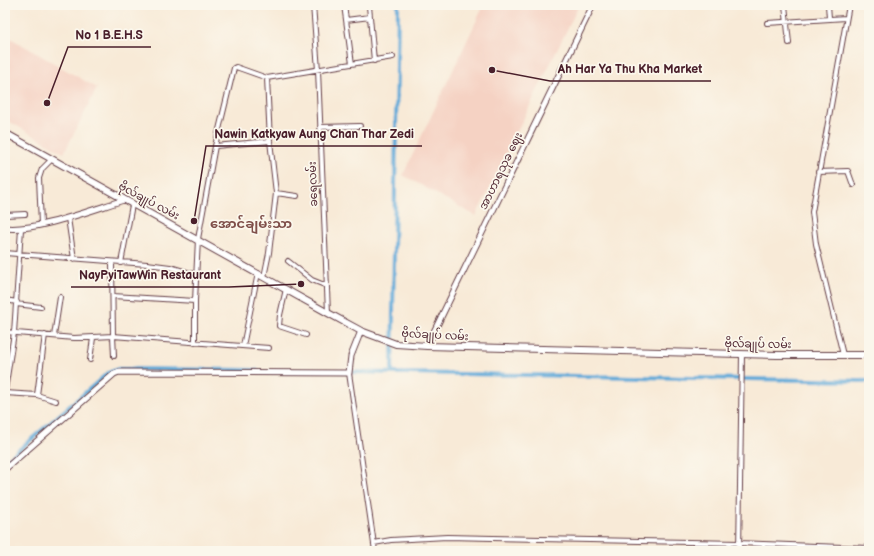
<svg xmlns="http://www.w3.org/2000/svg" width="874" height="556" font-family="'Balsamiq Sans','Noto Sans Myanmar',sans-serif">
  <rect width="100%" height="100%" fill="#fbf7ec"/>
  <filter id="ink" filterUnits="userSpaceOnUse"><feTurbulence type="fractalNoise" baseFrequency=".025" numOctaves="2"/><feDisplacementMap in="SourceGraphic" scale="8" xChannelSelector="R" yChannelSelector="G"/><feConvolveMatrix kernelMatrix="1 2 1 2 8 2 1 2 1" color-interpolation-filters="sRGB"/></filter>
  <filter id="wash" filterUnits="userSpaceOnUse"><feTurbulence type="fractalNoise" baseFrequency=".012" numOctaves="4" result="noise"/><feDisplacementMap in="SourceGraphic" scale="16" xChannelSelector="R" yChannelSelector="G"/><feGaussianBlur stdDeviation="0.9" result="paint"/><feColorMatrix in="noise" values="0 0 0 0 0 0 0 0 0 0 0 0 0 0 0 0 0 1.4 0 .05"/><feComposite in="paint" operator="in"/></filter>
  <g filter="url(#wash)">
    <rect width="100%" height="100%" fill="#f8ead7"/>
    <!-- built -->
    <path fill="#f5d2c3" d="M484 5H579L476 216 403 175Z
      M5 35 97 88 64 153 5 119Z"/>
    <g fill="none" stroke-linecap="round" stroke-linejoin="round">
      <!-- canal -->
      <path stroke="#62aad9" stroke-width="4" d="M347 372 869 381
        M392 373 398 5
        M5 462 108 373 118 369 256 370"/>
    </g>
  </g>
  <g filter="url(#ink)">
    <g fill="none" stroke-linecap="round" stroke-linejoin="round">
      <defs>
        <path id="minor" d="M313 5 318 70 328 313
          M344 5 352 64
          M785 5 789 43
          M828 5 829 18
          M369 6 374 61
          M346 20 370 17
          M767 23 846 18
          M320 127 360 126
          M215 146 270 141
          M818 172 848 171 853 185
          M276 193 297 196
          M5 215 25 214
          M68 218 74 259
          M41 224 39 178 42 169 52 159
          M5 253 147 264 170 267 197 275
          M288 261 312 280 327 286
          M121 263 132 205
          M264 277 269 253 276 193 270 141 267 78
          M286 289 280 315 279 326 306 335
          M113 296 195 301 198 239 215 146 234 68 236 67 267 78 393 57
          M5 300 17 302
          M16 304 41 307
          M5 332 74 338 113 336 112 263
          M54 336 60 297
          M195 343V301
          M243 346 258 273
          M843 355 816 244 812 212 849 5
          M114 356 113 336 269 348
          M90 360 93 338
          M349 373 375 551
          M5 390 14 333 21 229
          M5 393 37 395 56 401
          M37 395 45 335
          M374 543 391 540 447 537 739 543 869 548
          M739 551 742 354"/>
        <path id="tertiary" d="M5 228C35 232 94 209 124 200
          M427 346 593 5
          M349 373 351 356 361 331
          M5 469 114 374 119 372 349 373"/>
        <path id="secondary" d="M5 133 328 313 361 331 396 344 427 346 777 355H869"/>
      </defs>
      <!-- minor casing -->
      <use href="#minor" stroke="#643d45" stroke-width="6"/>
      <!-- tertiary casing -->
      <use href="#tertiary" stroke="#643d45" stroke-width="7"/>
      <!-- secondary casing -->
      <use href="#secondary" stroke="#643d45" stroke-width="8"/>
      <!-- minor -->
      <use href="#minor" stroke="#fff" stroke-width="4"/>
      <!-- tertiary -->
      <use href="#tertiary" stroke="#fff" stroke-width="5"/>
      <!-- secondary -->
      <use href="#secondary" stroke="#fff" stroke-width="6"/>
    </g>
  </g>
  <g text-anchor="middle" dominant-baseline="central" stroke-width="3.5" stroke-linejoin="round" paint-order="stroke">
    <!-- street labels -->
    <g font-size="11" fill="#4a1f2b" stroke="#fbf7ec">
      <text transform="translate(501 171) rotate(-64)">အာဟာရသုခ ဈေး</text>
      <text transform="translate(313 184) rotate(-92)">ခရေလမ်း</text>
      <text transform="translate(149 201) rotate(28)">ဗိုလ်ချုပ် လမ်း</text>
      <text transform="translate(435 335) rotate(3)">ဗိုလ်ချုပ် လမ်း</text>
      <text transform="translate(758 344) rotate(1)">ဗိုလ်ချုပ် လမ်း</text>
    </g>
    <!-- quarter labels -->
    <g font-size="13" font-weight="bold" fill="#7f4f4a" stroke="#fbf7ec">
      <text x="251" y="224">အောင်ချမ်းသာ</text>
    </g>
  </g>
  <!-- callouts -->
  <path fill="none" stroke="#4a1f2b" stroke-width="1.5" d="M47 103L68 47H151M492 70L550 81H711M194 221L206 146H422M301 284L229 287H71"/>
  <g fill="#4a1f2b" stroke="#fbf7ec" stroke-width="1.5">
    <circle cx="47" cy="103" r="4"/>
    <circle cx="492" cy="70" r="4"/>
    <circle cx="194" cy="221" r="4"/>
    <circle cx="301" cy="284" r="4"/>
  </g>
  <g font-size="12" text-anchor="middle" font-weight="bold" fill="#4a1f2b" stroke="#fbf7ec" stroke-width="3.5" stroke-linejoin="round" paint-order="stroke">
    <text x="109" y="39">No 1 B.E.H.S</text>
    <text x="630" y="73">Ah Har Ya Thu Kha Market</text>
    <text x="314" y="138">Nawin Katkyaw Aung Chan Thar Zedi</text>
    <text x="150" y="279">NayPyiTawWin Restaurant</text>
  </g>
  <!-- margin -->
  <rect width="874" height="556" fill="none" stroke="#fbf7ec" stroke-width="20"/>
</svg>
